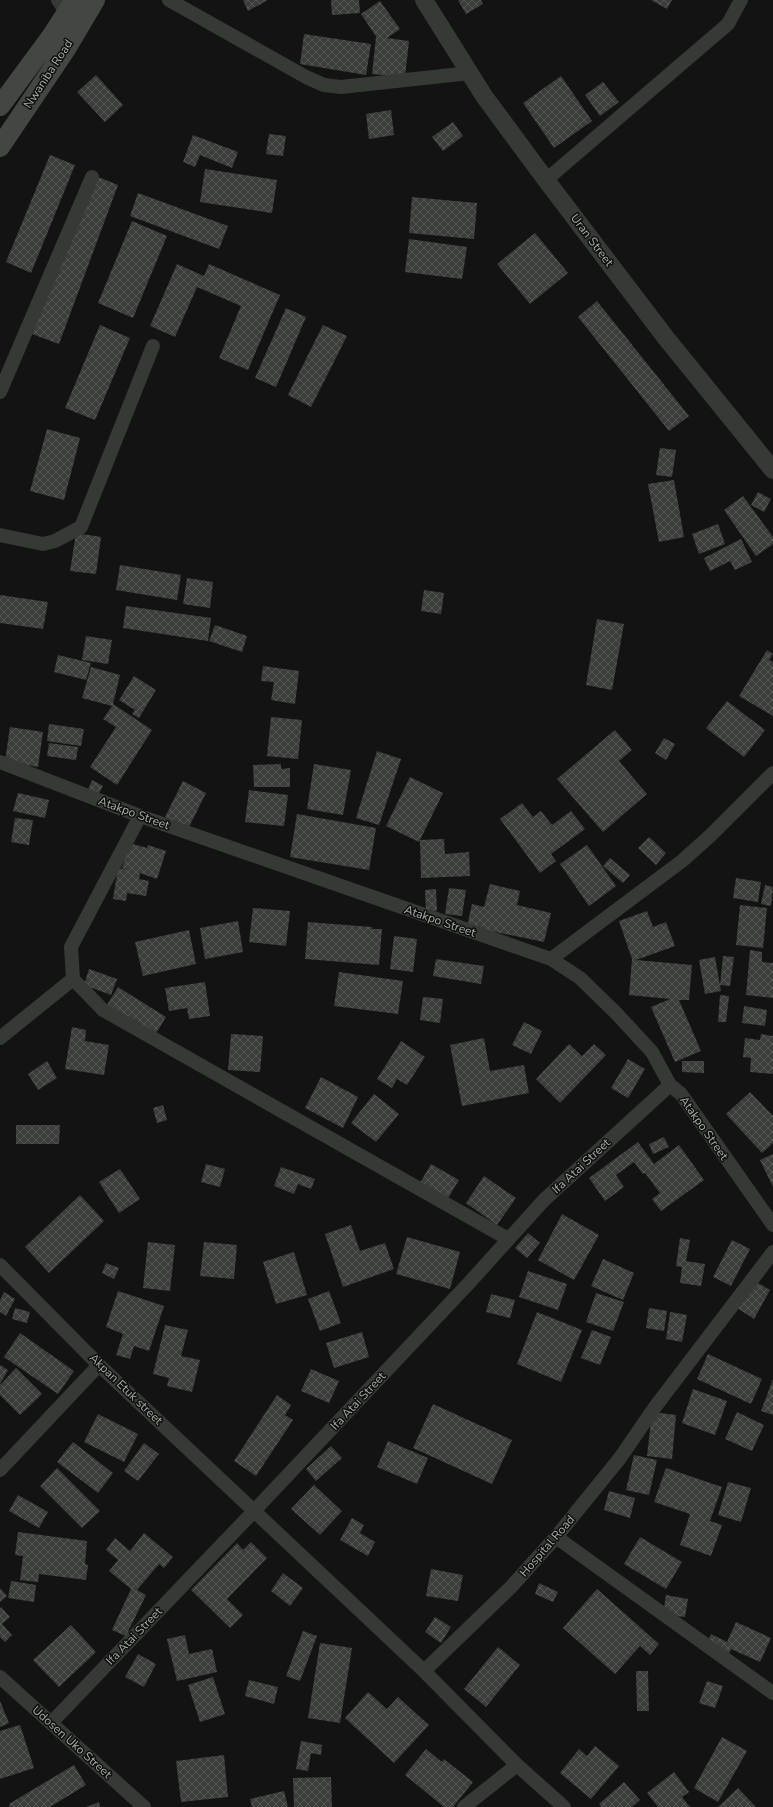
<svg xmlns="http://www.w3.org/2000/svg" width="773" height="1807" font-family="'Nunito Sans',sans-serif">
  <defs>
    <pattern id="building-cross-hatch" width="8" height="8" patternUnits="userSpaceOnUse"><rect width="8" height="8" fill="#3a3d39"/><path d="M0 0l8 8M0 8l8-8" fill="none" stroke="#545753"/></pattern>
  </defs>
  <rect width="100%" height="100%" fill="#121312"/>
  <!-- building -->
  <path fill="url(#building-cross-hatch)" d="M243 0H268L248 11Z
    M331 0H359L360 13 332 15Z
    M458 0H481L483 4 466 14Z
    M651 0H672L667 9Z
    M380 1 400 29 387 38 409 41 405 77 372 74 376 37 377 38 361 14Z
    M304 34 371 44 366 75 300 64Z
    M96 75 123 105 105 122 77 92Z
    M561 76 592 121 554 148 523 103Z
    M603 82 619 102 600 116 585 95Z
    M391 110 394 135 369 139 366 114Z
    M453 122 463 136 443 151 432 137Z
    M269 134 286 136 283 156 266 154Z
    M193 135 238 152 232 168 200 155 195 167 183 162Z
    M50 155 75 165 31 273 6 262Z
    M205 169 277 180 272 213 200 202Z
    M91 174 118 185 59 344 32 334Z
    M138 193 228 226 219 249 130 216Z
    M412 197 477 203 474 239 409 233Z
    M132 221 167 236 133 318 98 303Z
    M535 233 568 273 530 304 497 264Z
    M409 239 467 247 462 279 405 272Z
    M177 264 204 276 209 264 280 295 248 370 219 358 241 306 197 287 175 337 150 326Z
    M597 301 689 416 669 431 578 317Z
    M286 308 306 317 276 387 255 378Z
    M100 325 130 338 95 420 65 408Z
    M323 325 347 336 311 407 288 395Z
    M47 429 80 438 64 500 30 491Z
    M660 448 676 450 672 477 656 475Z
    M674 480 684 537 659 542 648 484Z
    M758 492 771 499 764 512 751 505Z
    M743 496 773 537V544L756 556 724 510Z
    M718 524 725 544 699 554 692 534Z
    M76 533 101 537 96 574 70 571Z
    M741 539 752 562 735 570 730 561 710 571 704 558Z
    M120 565 181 575 177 600 116 590Z
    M187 578 213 582 210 608 183 604Z
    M424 590 444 593 441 614 421 611Z
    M0 595 48 602 43 629 0 623Z
    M126 606 211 618 208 641 123 628Z
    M597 619 624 624 612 690 586 685Z
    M215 625 247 636 242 652 209 641Z
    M86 636 112 640 108 664 82 660Z
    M767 650 773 654 769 660 773 662V716L739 696Z
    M58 655 91 663 86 680 54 672Z
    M263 666 299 671 295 704 271 700 274 682 261 681Z
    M91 667 120 675 113 704 152 730 117 785 90 767 116 727 103 719 112 706 82 698Z
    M134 676 156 690 139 718 132 714 135 710 119 700Z
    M727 701 765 730 744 757 706 728Z
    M271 717 302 720 298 759 267 756Z
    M49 724 84 729 81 746 47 741Z
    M10 727 43 732 38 767 5 761Z
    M615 730 632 750 619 761 647 794 603 832 557 779Z
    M664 738 675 744 666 760 655 753Z
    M49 743 78 747 76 760 47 756Z
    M377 751 401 759 379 825 356 818Z
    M281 764V769L290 768V787H254L253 765Z
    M314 764 351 770 343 815 307 809Z
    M410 777 443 793 420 840 444 839 445 854 469 852 470 876 421 878 420 841 419 842 386 826Z
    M92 780 103 786 96 799 86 794Z
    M183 781 206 793 188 829 165 817Z
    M249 790 288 795 284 826 245 822Z
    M18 793 49 800 45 818 13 811Z
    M522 803 533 817 541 811 552 825 571 811 585 829 551 854 556 861 540 873 500 819Z
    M297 814 376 828 369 870 290 857Z
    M15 818 33 820 29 845 11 842Z
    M649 837 666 853 656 865 638 848Z
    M130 843 147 848 148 845 166 851 157 879 140 873 139 879 149 881 146 896 127 893 126 901 113 899 118 868 130 870 122 868Z
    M587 845 616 886 589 906 560 864Z
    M610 858 630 875 623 883 603 866Z
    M736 878 761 882 758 902 733 898Z
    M490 884 520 891 517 905 551 913 544 942 467 926 472 904 484 907Z
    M765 885 773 887 771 906 761 904Z
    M449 888 466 890 462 916 445 914Z
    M436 889 437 911 426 912 425 890Z
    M740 905 767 908 763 948 736 945Z
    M253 908 290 911 286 946 249 942Z
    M647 911 653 927 666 922 675 946 636 960 692 965 689 1000H679L701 1051 675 1062 651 1007 670 999 629 995 632 959 619 921Z
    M238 921 243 952 205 959 200 928Z
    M308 922 372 927V929H382L379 965 305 959Z
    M189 930 196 964 143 976 135 942Z
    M394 936 417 939 413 972 390 969Z
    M750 950 762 952V962L773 963V998L746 995Z
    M723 956 734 957 730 986 720 985Z
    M715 957 721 991 705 994 699 960Z
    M436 959 484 966 481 984 433 976Z
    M89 969 117 979 111 995 84 985Z
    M339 972 403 981 398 1014 334 1006Z
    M205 982 210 1016 189 1019 187 1008 169 1011 165 988Z
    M118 987 166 1017 155 1035 107 1005Z
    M720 995 729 996 726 1022H718Z
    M423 997 443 999 440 1023 420 1020Z
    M744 1006 767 1010 765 1026 742 1023Z
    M524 1022 542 1031 531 1054 512 1045Z
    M72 1027 86 1030 85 1041 109 1045 104 1075 65 1069Z
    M231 1034 263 1036 260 1072 228 1070Z
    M761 1034 773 1036V1074L750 1072 751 1058 743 1057 745 1038 760 1040Z
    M484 1038 490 1071 524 1065 529 1093 462 1106 450 1045Z
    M401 1041 425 1057 407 1085 397 1079 392 1088 377 1079Z
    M569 1044 582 1056 594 1044 606 1055 560 1103 536 1079Z
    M628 1059 645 1069 628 1098 611 1088Z
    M47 1061 57 1078 38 1090 28 1074Z
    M682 1061H704V1073L682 1072Z
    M321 1077 358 1097 343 1128 305 1108Z
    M750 1092 773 1116V1143L762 1153 726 1114Z
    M374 1094 399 1114 376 1142 351 1123Z
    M163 1105 167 1120 157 1123 153 1108Z
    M16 1125H60L59 1144H16Z
    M664 1137 669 1147 653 1154 649 1144Z
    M638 1142 654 1164 679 1145 704 1180 661 1211 652 1199 660 1193 645 1173 643 1174 634 1162 616 1175 624 1187 605 1201 589 1178Z
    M773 1154V1187L760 1160Z
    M206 1164 225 1169 220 1187 201 1182Z
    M431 1164 459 1180 445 1203 417 1188Z
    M281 1167 315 1179 311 1189 298 1184 294 1194 274 1186Z
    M120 1169 140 1199 119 1213 99 1182Z
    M484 1176 516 1198 497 1225 466 1203Z
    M80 1195 104 1221 49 1273 25 1247Z
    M562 1214 599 1235 574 1280 538 1260Z
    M351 1225 360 1251 385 1243 394 1269 343 1287 325 1234Z
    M528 1233 540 1243 527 1258 515 1248Z
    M407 1237 460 1252 450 1289 396 1274Z
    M680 1238 690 1240 686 1261 705 1264 701 1286 680 1283 682 1267 676 1266Z
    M732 1240 750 1249 731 1286 713 1277Z
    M148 1242 175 1245 170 1291 143 1288Z
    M204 1242 237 1245 234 1279 200 1276Z
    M294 1252 307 1295 276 1304 263 1262Z
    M603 1259 634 1273 623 1300 591 1286Z
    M106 1263 119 1268 114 1279 102 1273Z
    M528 1271 567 1284 558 1310 519 1297Z
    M753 1280 770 1290 754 1319 737 1308Z
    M118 1291 164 1306 149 1351 134 1346 130 1359 116 1355 123 1334 106 1327Z
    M329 1291 341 1323 320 1331 308 1299Z
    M4 1292 15 1299 6 1316 0 1312V1300Z
    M596 1293 624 1302 613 1331 586 1322Z
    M491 1294 515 1300 510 1318 486 1312Z
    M15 1308 30 1312 27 1323 12 1319Z
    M649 1308 667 1311 664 1331 646 1328Z
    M537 1312 582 1330 561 1382 517 1364Z
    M670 1312 687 1315 682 1342 666 1339Z
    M165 1325 188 1330 181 1356 200 1360 192 1392 167 1386 169 1378 153 1374Z
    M592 1330 611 1337 600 1365 581 1358Z
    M362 1332 369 1357 334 1368 326 1343Z
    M20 1333 74 1371 58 1394 4 1357Z
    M708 1354 762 1379 751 1404 697 1379Z
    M0 1365 8 1370 0 1384Z
    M16 1368 42 1394 20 1415 0 1395V1385Z
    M311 1369 339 1381 329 1403 301 1391Z
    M773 1379V1415L761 1411Z
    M693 1389 727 1401 715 1435 682 1423Z
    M277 1395 291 1405 285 1415 293 1420 256 1476 234 1461Z
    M433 1404 512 1440 492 1484 413 1448Z
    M652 1412 676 1415 672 1459 647 1456Z
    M737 1412 764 1425 752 1451 725 1439Z
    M98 1414 138 1434 124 1462 84 1442Z
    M388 1441 428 1458 417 1484 377 1467Z
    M73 1442 113 1473 98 1493 57 1462Z
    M144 1443 159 1454 138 1481 124 1471Z
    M331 1446 342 1458 316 1481 306 1469Z
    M634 1455 657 1460 649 1495 626 1490Z
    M57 1468 100 1511 82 1528 40 1486Z
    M666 1468 722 1487 710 1521 722 1525 711 1556 680 1545 690 1514 654 1502Z
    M728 1482 751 1488 741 1522 718 1515Z
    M314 1485 342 1511 320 1535 291 1509Z
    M609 1491 635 1498 630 1518 604 1510Z
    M18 1495 48 1512 39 1528 9 1511Z
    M352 1518 364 1525 360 1533 375 1542 368 1556 340 1540Z
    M18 1532 87 1541 85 1564 88 1565 86 1580 39 1574 38 1582 20 1580 23 1556 15 1555Z
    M144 1533 173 1557 164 1568 159 1564 137 1590 146 1595 126 1636 112 1630 131 1589 109 1571 118 1560 106 1550 115 1538 130 1551Z
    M640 1537 682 1562 666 1589 624 1564Z
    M251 1542 267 1558 227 1599 243 1615 230 1628 191 1590 237 1543 243 1550Z
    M431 1569 463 1575 458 1601 426 1596Z
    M283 1573 303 1588 290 1606 271 1591Z
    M11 1581 36 1585 34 1602 8 1598Z
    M539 1583 558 1592 553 1602 535 1594Z
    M0 1588 7 1596 0 1602Z
    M597 1589 659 1644 650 1655 640 1646 615 1674 563 1628Z
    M666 1595 688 1599 685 1617 663 1614Z
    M1 1607 10 1617 2 1624 12 1635 5 1642 0 1637V1609Z
    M435 1617 451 1627 441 1643 425 1632Z
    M736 1622 771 1638 760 1662 731 1649 727 1659 705 1648 711 1634 727 1642Z
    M71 1625 96 1652 59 1687 33 1660Z
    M303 1631 317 1636 300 1681 286 1676Z
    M185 1635 189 1654 212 1649 217 1672 177 1681 167 1639Z
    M320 1643 352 1648 340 1723 308 1718Z
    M498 1647 520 1665 486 1707 464 1689Z
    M138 1654 156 1664 144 1687 125 1677Z
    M636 1671H648L649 1711H637Z
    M213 1677 225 1714 200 1722 188 1685Z
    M249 1680 278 1687 274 1704 245 1696Z
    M707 1681 723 1686 715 1708 699 1703Z
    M368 1692 387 1709 398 1697 429 1725 394 1763 345 1718Z
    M0 1701 9 1723 0 1727Z
    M20 1725 34 1768 0 1779V1731Z
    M722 1737 747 1751 718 1802 694 1788Z
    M301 1741 322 1745 321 1755 311 1753 308 1771 296 1769Z
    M595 1746 619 1766 591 1799 560 1773 579 1749 587 1756Z
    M426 1749 442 1762 444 1759 473 1782 453 1807H444L405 1775Z
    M224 1755 228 1797 181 1802 176 1761Z
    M74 1765 86 1785 50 1807H10L9 1804Z
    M674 1772 689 1792 682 1797 690 1807H658L647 1793Z
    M331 1777 332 1807H294L293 1778Z
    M624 1782 640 1800 632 1807H601L599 1804Z
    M738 1788 756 1807H718Z
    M284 1791 288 1807H252L250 1799Z
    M99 1802 100 1807H86Z"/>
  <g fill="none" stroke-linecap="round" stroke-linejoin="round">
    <!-- minor -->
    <path stroke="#353a35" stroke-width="14" d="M58 0 71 20
      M169 0 306 77 324 85 341 87 470 73
      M546 180 728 24 741 0
      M0 392 92 177
      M0 535 43 544 55 541 81 527 153 346
      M0 762 140 816 551 959 580 978 616 1013 652 1052 670 1085 681 1094 773 1225
      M140 816 71 947 73 979 103 1010 508 1239
      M551 959 682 861 711 835 773 773
      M0 1038 73 979
      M0 1265 99 1365 424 1671 517 1765 564 1807
      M0 1470 99 1365
      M556 1537 773 1693
      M424 1671 511 1587 556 1537 620 1458 655 1407 773 1252
      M0 1677 144 1807
      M51 1723 254 1511 469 1283 544 1200 670 1085
      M464 1807 517 1765"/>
    <!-- tertiary -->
    <path stroke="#353a35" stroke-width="18" d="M424 0 484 96 546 180 666 338 773 470"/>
    <!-- secondary -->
    <path stroke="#424841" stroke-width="20" d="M0 106 51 37 75 0
      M0 147 66 49 95 0"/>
  </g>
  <g text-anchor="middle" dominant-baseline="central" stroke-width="3" stroke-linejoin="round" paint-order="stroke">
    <!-- street labels -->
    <g font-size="12" fill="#a8b3a4" stroke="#0d0e0d">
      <text transform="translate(48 74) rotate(-57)">Nwaniba Road</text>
      <text transform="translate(592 240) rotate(53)">Uran Street</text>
      <text transform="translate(134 813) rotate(20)">Atakpo Street</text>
      <text transform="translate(440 921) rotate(19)">Atakpo Street</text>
      <text transform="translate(704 1128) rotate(55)">Atakpo Street</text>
      <text transform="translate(581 1166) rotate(-43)">Ifa Atai Street</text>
      <text transform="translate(126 1389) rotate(44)">Akpan Etuk street</text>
      <text transform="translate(358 1401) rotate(-47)">Ifa Atai Street</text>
      <text transform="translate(547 1546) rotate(-49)">Hospital Road</text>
      <text transform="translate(134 1636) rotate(-46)">Ifa Atai Street</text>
      <text transform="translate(72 1742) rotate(42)">Udosen Uko Street</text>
    </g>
  </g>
</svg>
